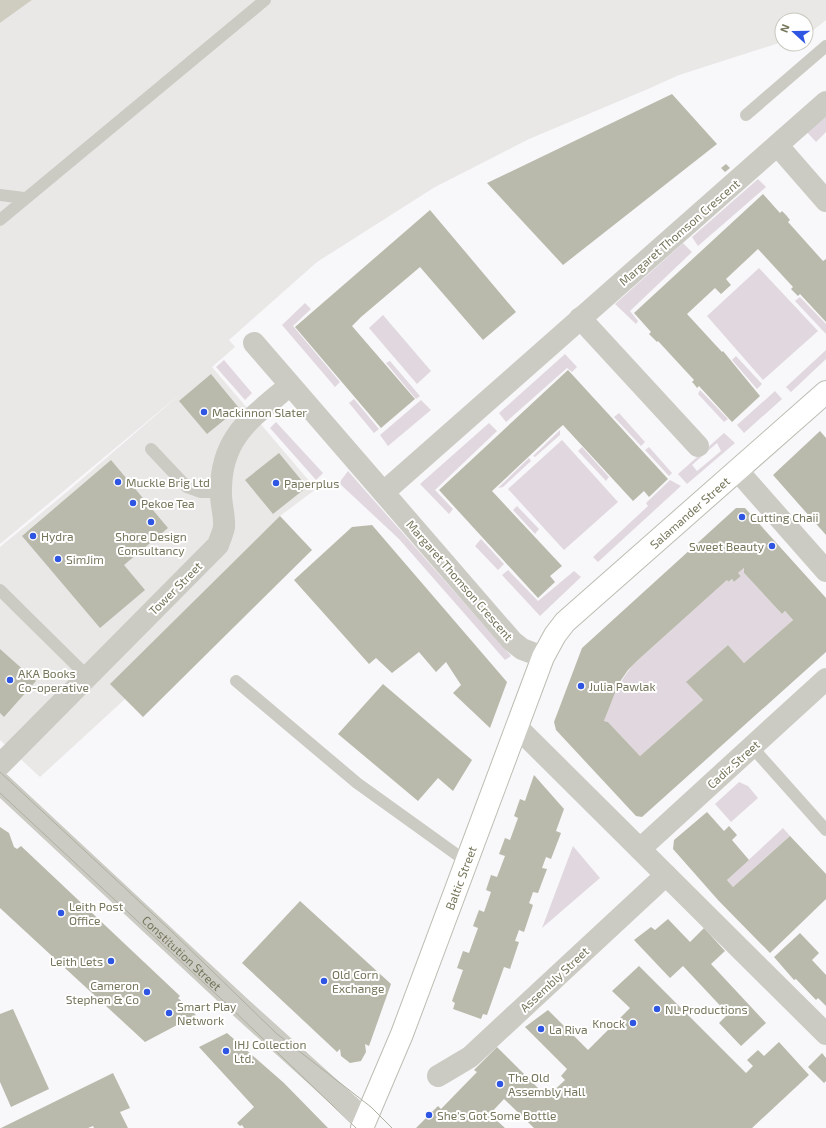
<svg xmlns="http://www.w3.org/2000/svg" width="826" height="1128" font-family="'Exo 2',sans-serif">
  <rect width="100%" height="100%" fill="#f8f7f9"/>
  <!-- built -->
  <path fill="#e9e8e7" d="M32 0H826V20L811 32 806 34V20H782V42L679 75 648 89 529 139 435 187 317 262 229 340 235 347 212 367 316 489 280 516 125 699 40 777 0 740V547L68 491 185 390 0 544V23Z"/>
  <!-- green -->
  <path fill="#e1d8df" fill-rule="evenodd" d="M826 111V132L816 142 805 130Z
    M758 179 766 187 698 246 692 237Z
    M683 243 692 252 630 311 638 321 636 324 615 304Z
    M759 268 818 331 763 380 707 316Z
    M800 297 826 324V334L795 301Z
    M305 303 311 309 293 326 340 382 335 387 282 325Z
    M383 315 431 371 417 384 369 328Z
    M826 350V359L791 392 786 387Z
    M565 354 577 367 572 372 567 368 506 422 499 413Z
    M736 356 762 384 757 389 732 360Z
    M224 360 252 393 245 400 216 367Z
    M390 361 420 396 416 399 386 363Z
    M700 390 728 419 724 422 698 394Z
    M775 391 782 399 744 433 737 425Z
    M354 399 379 429 374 433 349 403Z
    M421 400 431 410 388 446 380 435Z
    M619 413 645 442 641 446 614 417Z
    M276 422 323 473 316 480 270 428Z
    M489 423 497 431 435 490 453 509 449 514 420 484Z
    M560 430V435L535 457 533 456Z
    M724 433 735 443 687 484 678 474ZM717 443 721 451 697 471 692 465Z
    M562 440 618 502 564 550 508 489Z
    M582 447 609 477 606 481 578 451Z
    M649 447 672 473 669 476 645 450Z
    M529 458 531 461 503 487 498 488Z
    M348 471 511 656 505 660 399 539 339 483Z
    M670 480 681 486 598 562 593 557 648 506 646 503Z
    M517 506 539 529 535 534 513 510Z
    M481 539 504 564 498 570 475 546Z
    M744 568V573L782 614 785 611 793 620 744 663 728 645 687 683 703 700 640 756 608 722 604 721C613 698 620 677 638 660L727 580 728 582 732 579 734 582 741 576 738 573Z
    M508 570 538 601 574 571 581 577 540 616 502 575Z
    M739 782 748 786 758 798 731 822 715 804Z
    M783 828 790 836 733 887 727 880Z
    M573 846 600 878 542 928Z"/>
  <!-- water -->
  <path fill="#cfccc0" d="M0 0H32L0 23Z"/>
  <!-- building -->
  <path fill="#babaac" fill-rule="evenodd" d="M672 94 717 144 563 265 487 183Z
    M726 164 730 168 725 172 721 168Z
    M763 194 780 213 782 211 786 215 790 220 788 222 823 261 826 259V322L800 294 798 296 791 289 793 287 758 249 726 279 731 285 721 294 715 288 687 314 722 352 723 351 760 396 732 422 699 386 697 388 694 384 692 382 694 380 658 341 657 342 649 334 651 332 634 313Z
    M430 210 516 312 483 340 420 267 361 317 352 326 415 399 381 428 295 327Z
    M568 370 668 479 649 497 644 491 633 501 563 425 556 431 492 491 562 566 550 576 555 582 538 598 439 490Z
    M211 374 239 408 207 434 179 401Z
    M820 431 826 438V535L773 475Z
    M279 453 307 487 273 514 245 480Z
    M111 460 168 528 124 565 145 590 100 628 22 536Z
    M736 508H745L826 598V652L642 817 636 816 556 730 554 722 582 648ZM744 568V573L782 614 785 611 793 620 744 663 728 645 686 682 703 700 640 756 608 722 604 721 619 683 628 670 638 660 727 580 728 582 732 579 734 582 741 576 738 573Z
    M280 516 312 550 143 717 110 684Z
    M372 525 507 682 490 728 453 693 461 685 446 662 436 672 419 652 392 673 376 658 369 664 294 580 352 527Z
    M0 649 36 681 4 717 0 713Z
    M383 684 472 760 453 791 438 778 418 801 338 734Z
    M534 775 564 809 556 831 561 833 551 859 546 857 542 868 547 869 538 893 533 892 531 898 529 903 533 905 524 932 519 930 515 941 519 942 510 969 504 967 487 1015 483 1014 481 1019 453 1009 455 1003 452 1001 463 970 457 968 463 951 469 953 478 928 473 926 479 910 484 912 491 892 486 890 491 875 497 877 505 856 499 854 505 838 510 840 518 818 514 816 520 799 525 801Z
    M707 812 724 831 729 826 737 835 732 840 749 860 727 880 733 887 790 836 826 874V899L770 953 718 900 673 849 674 840Z
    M0 827 9 833 14 847 17 849 21 846 180 996 178 998 196 1015 145 1042 0 908Z
    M300 901 391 984 369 1046 365 1044 366 1052 361 1061 350 1063 341 1056 340 1049 337 1052 242 963Z
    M668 919 690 942 704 928 725 951 711 964 766 1023 741 1046 719 1023 728 1014 683 966 670 978 634 940 651 927 655 930Z
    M800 933 819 953 812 960 826 975V1006L818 998 816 1000 796 979 794 980 774 957Z
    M639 966 746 1073 753 1066 747 1060 758 1050 764 1056 779 1042 809 1075 752 1128H534L504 1099 488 1116 491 1119 493 1117 505 1128H416L438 1106 441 1109 477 1072 474 1070 497 1047 547 1097 565 1080 561 1076 567 1069 525 1027 548 1010 588 1050 630 1008 612 991Z
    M13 1009 49 1089 11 1107 0 1082V1014Z
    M227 1033 284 1083 328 1128H244L242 1125 240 1126 237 1123 254 1107 199 1047Z
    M822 1053 826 1058V1081L824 1083 808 1067Z
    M113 1073 130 1108 120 1112 128 1128H94L93 1126 88 1128H1Z"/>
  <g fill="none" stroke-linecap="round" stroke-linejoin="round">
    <defs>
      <g id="primary">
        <path id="s2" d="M362 1128 402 1034 543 657 555 635 565 622 826 392"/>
      </g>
    </defs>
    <!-- primary casing -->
    <use href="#primary" stroke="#bdbdb4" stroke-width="24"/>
    <!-- service -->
    <path stroke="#cbcbc3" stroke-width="12" d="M746 115 826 46
      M0 195 24 198
      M0 220 265 0
      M151 449 187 487 201 492H220
      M0 590 87 676
      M236 681 357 783 467 862
      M752 747 826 830"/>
    <!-- minor -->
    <g stroke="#cbcbc3" stroke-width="22">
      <path d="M778 146 826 201"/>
      <path d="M580 318 698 446"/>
      <path d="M254 343 512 641 522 649 543 657"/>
      <path d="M737 470 826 571"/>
      <path d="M384 492 826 102"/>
      <path d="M518 728 826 1034"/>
      <path d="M0 765 218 545C220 539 223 533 224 527 225 515 220 502 221 490 221 436 253 417 290 385"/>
      <path id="s1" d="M0 783 238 1005 365 1120"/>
      <path d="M640 849 826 679"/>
      <path d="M438 1076 470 1057 666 875"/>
    </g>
    <!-- primary -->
    <use href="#primary" stroke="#fff" stroke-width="22"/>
    <!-- tram -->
    <path stroke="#aeaea0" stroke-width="1" d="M0 772 170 930 277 1034 371 1107 392 1128
      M0 793 233 1010 356 1128"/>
  </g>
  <!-- markers -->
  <g fill="#2f56e2" stroke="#fff" stroke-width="1.5">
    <circle cx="204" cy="412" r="4"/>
    <circle cx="118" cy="482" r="4"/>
    <circle cx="276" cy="483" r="4"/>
    <circle cx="133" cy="503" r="4"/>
    <circle cx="742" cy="517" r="4"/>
    <circle cx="151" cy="522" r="4"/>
    <circle cx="33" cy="536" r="4"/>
    <circle cx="772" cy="546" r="4"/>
    <circle cx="58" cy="559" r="4"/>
    <circle cx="10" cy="680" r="4"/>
    <circle cx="581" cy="686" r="4"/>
    <circle cx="61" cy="913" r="4"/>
    <circle cx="111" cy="961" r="4"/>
    <circle cx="324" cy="981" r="4"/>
    <circle cx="147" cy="992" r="4"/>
    <circle cx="657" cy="1009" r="4"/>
    <circle cx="169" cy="1013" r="4"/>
    <circle cx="633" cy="1023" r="4"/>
    <circle cx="541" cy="1029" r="4"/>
    <circle cx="226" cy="1051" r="4"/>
    <circle cx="500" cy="1084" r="4"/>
    <circle cx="429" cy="1115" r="4"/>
  </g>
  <g text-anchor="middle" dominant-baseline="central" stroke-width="4" stroke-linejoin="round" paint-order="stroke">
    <!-- street labels -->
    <g font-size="12" fill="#76765c" stroke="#fff">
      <text transform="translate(679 232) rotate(-41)">Margaret Thomson Crescent</text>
      <text stroke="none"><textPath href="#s2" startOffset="712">Salamander Street</textPath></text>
      <text transform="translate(460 580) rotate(49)">Margaret Thomson Crescent</text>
      <text transform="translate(175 588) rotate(-45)">Tower Street</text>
      <text transform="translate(733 764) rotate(-42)">Cadiz Street</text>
      <text stroke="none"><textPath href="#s2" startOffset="269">Baltic Street</textPath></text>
      <text stroke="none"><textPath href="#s1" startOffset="249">Constitution Street</textPath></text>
      <text transform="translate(554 979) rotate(-43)">Assembly Street</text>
    </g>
    <!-- poi labels -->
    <g font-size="12" fill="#76765c" stroke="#fff" text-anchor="start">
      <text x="212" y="412">Mackinnon Slater</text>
      <text x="126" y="482">Muckle Brig Ltd</text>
      <text x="284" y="483">Paperplus</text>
      <text x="141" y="503">Pekoe Tea</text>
      <text x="750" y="517">Cutting Chaii</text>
      <text x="41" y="536">Hydra</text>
      <text x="151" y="536" text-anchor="middle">Shore Design<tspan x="151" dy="14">Consultancy</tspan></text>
      <text x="764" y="546" text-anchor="end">Sweet Beauty</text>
      <text x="66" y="559">SimJim</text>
      <text x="18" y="673">AKA Books<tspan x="18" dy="14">Co-operative</tspan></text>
      <text x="589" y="686">Julia Pawlak</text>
      <text x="69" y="906">Leith Post<tspan x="69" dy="14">Office</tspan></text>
      <text x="103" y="961" text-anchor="end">Leith Lets</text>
      <text x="332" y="974">Old Corn<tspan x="332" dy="14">Exchange</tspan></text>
      <text x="139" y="985" text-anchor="end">Cameron<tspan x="139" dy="14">Stephen &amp; Co</tspan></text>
      <text x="177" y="1006">Smart Play<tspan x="177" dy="14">Network</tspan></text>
      <text x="665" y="1009">NL Productions</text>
      <text x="625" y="1023" text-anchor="end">Knock</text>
      <text x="549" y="1029">La Riva</text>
      <text x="234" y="1044">IHJ Collection<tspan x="234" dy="14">Ltd.</tspan></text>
      <text x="508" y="1077">The Old<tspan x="508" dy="14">Assembly Hall</tspan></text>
      <text x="437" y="1115">She's Got Some Bottle</text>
    </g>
  </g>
  <!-- north arrow -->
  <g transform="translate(794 32) rotate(291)"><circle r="19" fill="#ffffff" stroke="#c8c8be"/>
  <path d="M0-3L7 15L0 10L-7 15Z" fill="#2f56e2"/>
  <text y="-6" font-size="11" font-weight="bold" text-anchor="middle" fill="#76765c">N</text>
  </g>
</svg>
